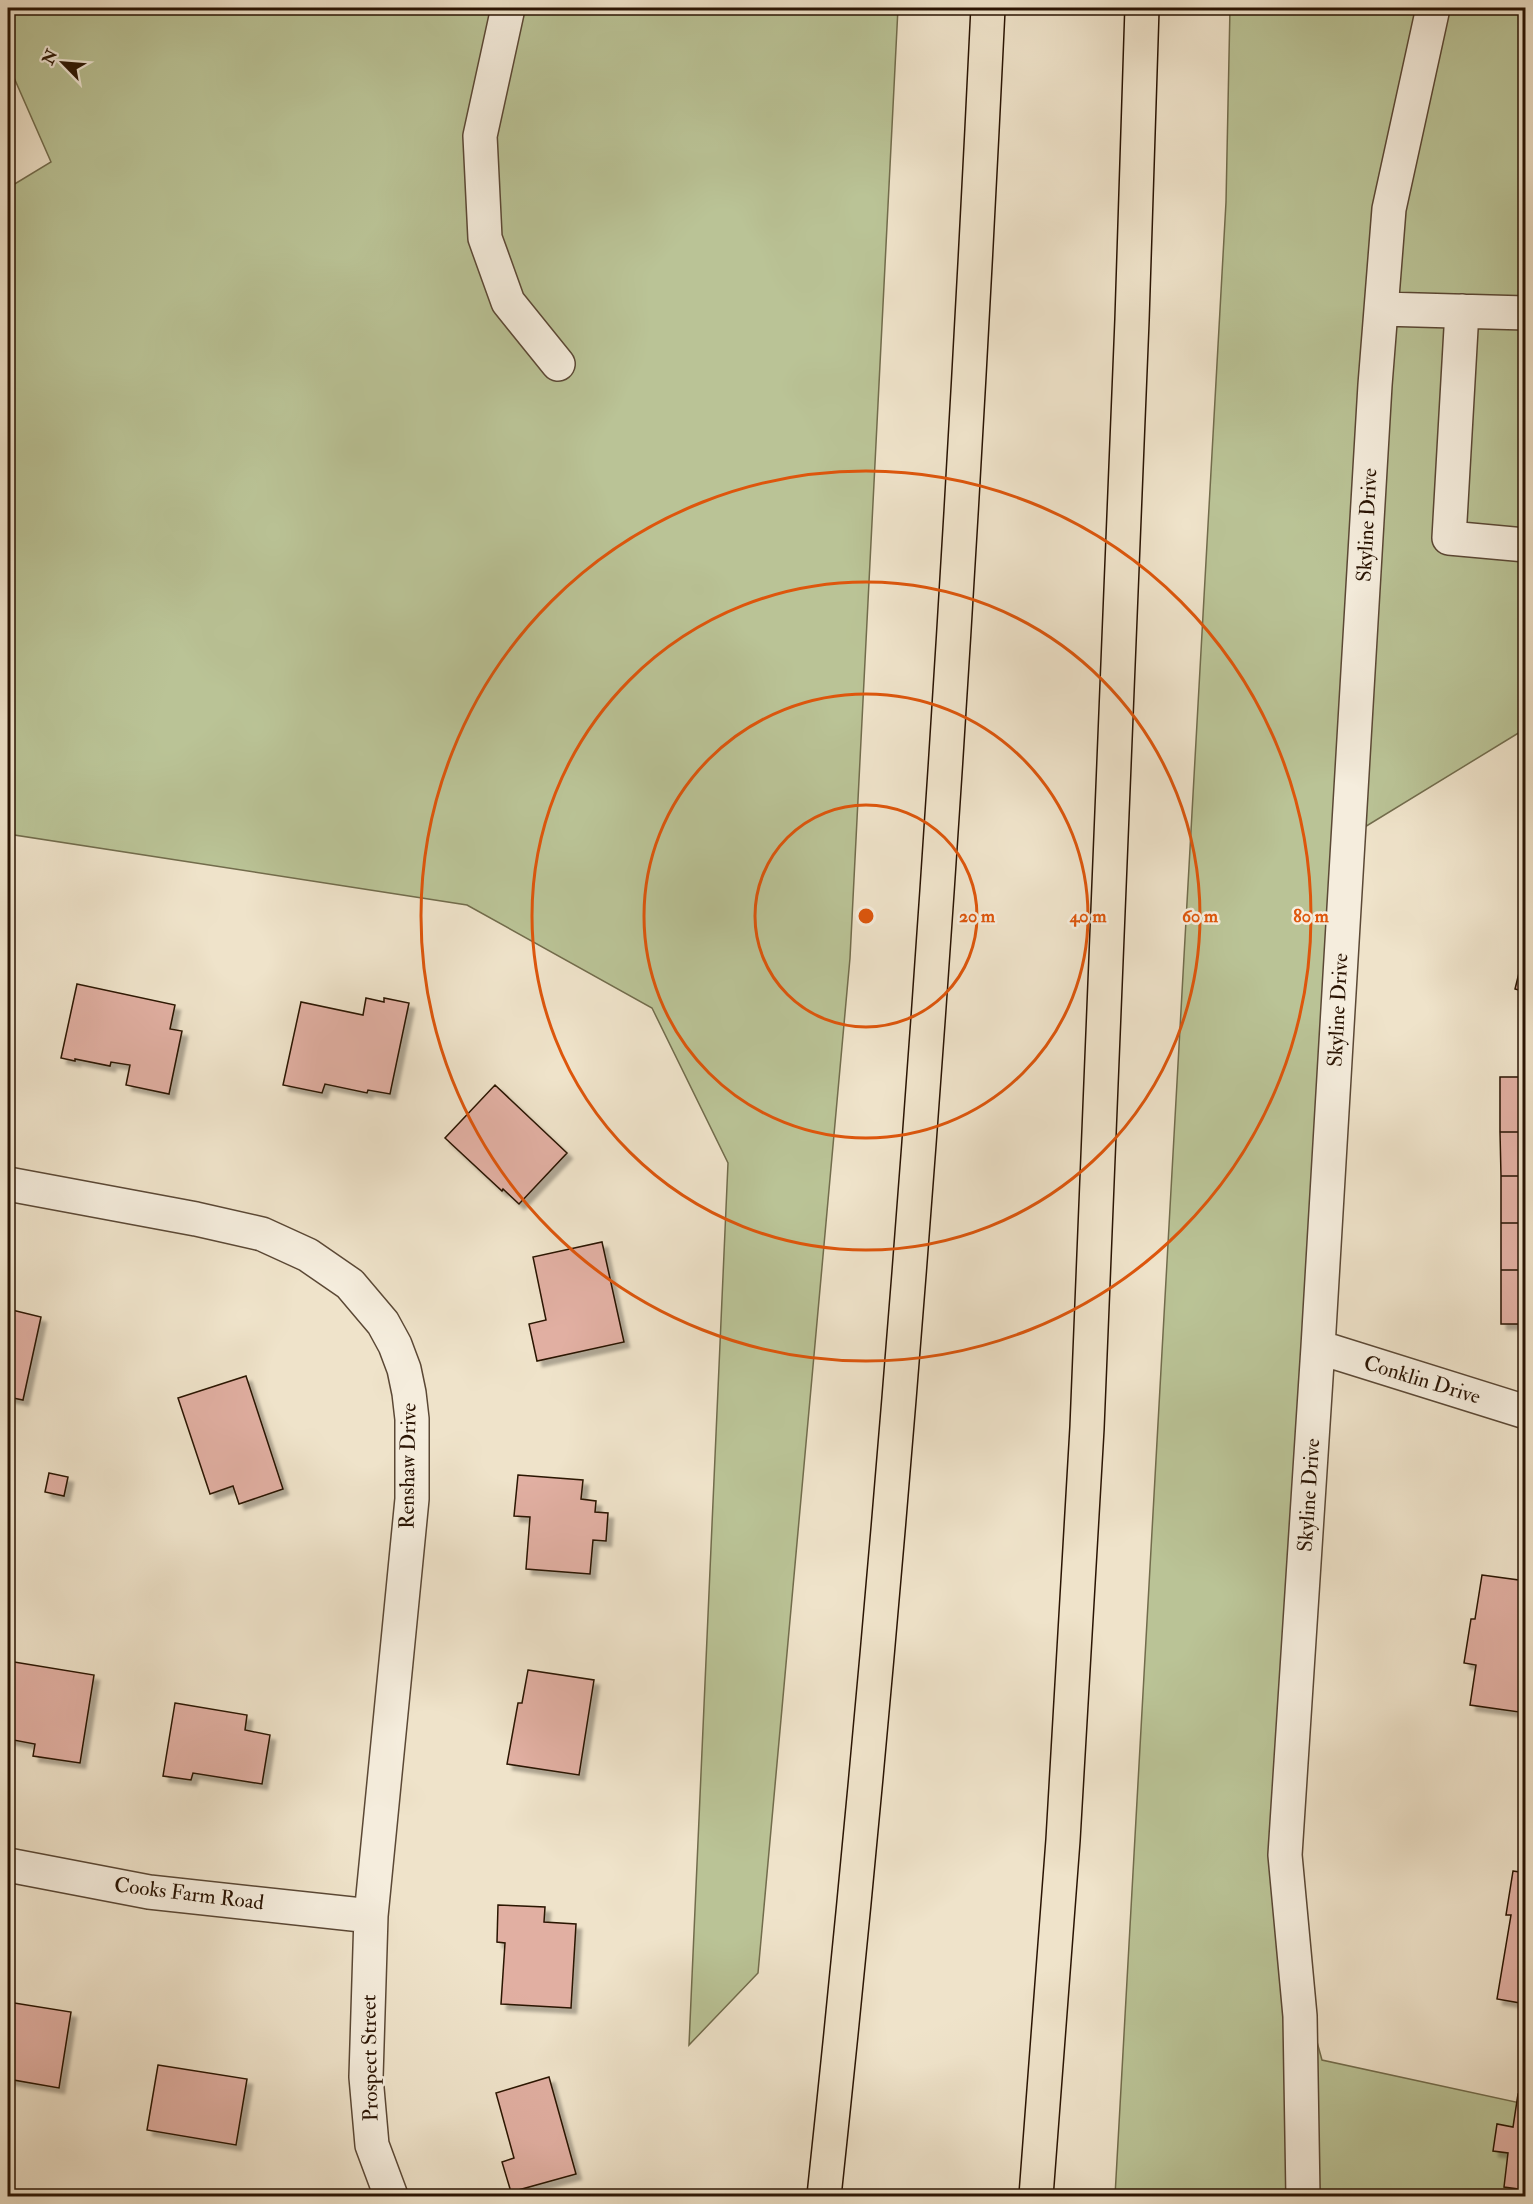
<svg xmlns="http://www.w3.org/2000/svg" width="1533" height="2204" font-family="'IM FELL Double Pica',serif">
  <defs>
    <filter id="shadow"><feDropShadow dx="5.5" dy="5.5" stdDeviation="1.5" flood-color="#0004"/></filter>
  </defs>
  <rect width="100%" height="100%" fill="#efe3ca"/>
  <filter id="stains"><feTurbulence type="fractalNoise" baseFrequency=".00333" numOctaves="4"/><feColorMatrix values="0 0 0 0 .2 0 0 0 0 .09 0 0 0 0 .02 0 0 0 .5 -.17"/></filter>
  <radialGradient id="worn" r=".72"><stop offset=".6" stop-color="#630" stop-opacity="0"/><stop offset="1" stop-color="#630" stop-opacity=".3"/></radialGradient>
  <!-- green -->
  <path fill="#bac396" stroke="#726c4c" stroke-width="1.5" d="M8 8H898L850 958 758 1973 689 2045 728 1163 652 1008 467 905 8 834V188L51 162 8 64Z
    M1230 8H1525V729L1350 836 1280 1908 1322 2060 1525 2104V2196H1115L1226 202Z"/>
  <!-- building -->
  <path fill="#e1afa2" stroke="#2a1403" stroke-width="1.5" filter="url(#shadow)" d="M1526 945V992L1515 989Z
    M77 984 175 1005 170 1029 182 1031 169 1094 126 1085 130 1065 111 1062 110 1066 75 1059V1061L61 1058Z
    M366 998 384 1002V998L409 1003 390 1094 368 1090 367 1093 325 1084 322 1093 283 1085 301 1002 363 1015Z
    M1500 1077H1526V1132H1500Z
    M495 1085 567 1153 519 1204 503 1189 502 1191 445 1138Z
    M1500 1132H1526V1176H1501Z
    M1501 1176H1526V1223H1501Z
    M1501 1223H1526V1270H1501Z
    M602 1242 624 1342 537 1361 529 1324 546 1320 533 1257Z
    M1501 1270H1526V1324H1501Z
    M8 1309 41 1317 23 1400 8 1397Z
    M246 1376 283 1489 239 1504 233 1486 210 1494 178 1398Z
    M49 1473 68 1477 64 1496 45 1492Z
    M518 1475 583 1480 581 1499 596 1501 595 1512 608 1513 606 1541 593 1540 590 1574 526 1569 530 1517 514 1516Z
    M1482 1575 1526 1581V1667L1519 1712 1470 1705 1476 1665 1464 1663 1471 1619H1475Z
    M8 1661 94 1675 80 1763 33 1756 35 1744 8 1739Z
    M528 1670 594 1680 579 1775 507 1764 518 1703H522Z
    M175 1703 247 1715 245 1730 270 1735 262 1784 193 1773 191 1780 163 1776Z
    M1513 1871 1526 1873V2004L1497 1999 1511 1915H1506Z
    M498 1905 545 1907 544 1922 576 1924 571 2008 501 2004 505 1943 497 1942Z
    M8 2002 71 2012 59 2088 8 2079Z
    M158 2065 247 2079 236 2145 147 2130Z
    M549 2077 576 2174 511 2192 502 2162 514 2158 496 2093Z
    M1518 2094 1526 2095V2190L1504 2187 1508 2153 1493 2151 1497 2124 1513 2127Z"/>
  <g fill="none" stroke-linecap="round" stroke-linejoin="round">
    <defs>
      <path id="minor" d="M508 8 480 136 485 238 508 302 558 364
        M1382 309 1526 313
        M1462 311 1449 538 1526 545
        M8 1184 196 1219 262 1234 308 1255 350 1284 383 1323 395 1345 404 1369 409 1393 412 1419V1499L371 1916 366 2077 372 2145 391 2196
        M1318 1347 1526 1412
        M8 1865 149 1892 371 1916
        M1303 2196 1300 2016 1285 1855 1318 1347 1375 385 1389 209 1433 8"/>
      <path id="highway" d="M824 2196C902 1469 953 738 988 8
        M1036 2196 1063 1840 1087 1428 1132 320 1142 8"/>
    </defs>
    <!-- minor casing -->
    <use href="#minor" stroke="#5b4835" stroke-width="36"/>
    <!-- highway casing -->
    <use href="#highway" stroke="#2a1403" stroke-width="36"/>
    <!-- minor -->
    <use href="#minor" stroke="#f5eddd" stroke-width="33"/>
    <!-- highway -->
    <use href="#highway" stroke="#efe3ca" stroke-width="33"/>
  </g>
  <!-- distance rings -->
  <g fill="none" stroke="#de560c" stroke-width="3">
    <circle cx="866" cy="916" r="111"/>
    <circle cx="866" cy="916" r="222"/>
    <circle cx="866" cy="916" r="334"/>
    <circle cx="866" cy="916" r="445"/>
  </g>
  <g text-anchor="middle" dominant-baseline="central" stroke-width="5" stroke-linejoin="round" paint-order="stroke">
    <!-- street labels -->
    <g font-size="21" fill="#2a1403" stroke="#f5eddd">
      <text transform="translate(1367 525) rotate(-87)">Skyline Drive</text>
      <text transform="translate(1338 1010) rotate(-87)">Skyline Drive</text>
      <text transform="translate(1422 1380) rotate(17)">Conklin Drive</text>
      <text transform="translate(408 1466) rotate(-89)">Renshaw Drive</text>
      <text transform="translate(1309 1495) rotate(-86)">Skyline Drive</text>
      <text transform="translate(189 1894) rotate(7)">Cooks Farm Road</text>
      <text transform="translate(370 2058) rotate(-91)">Prospect Street</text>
    </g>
  </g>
  <circle cx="866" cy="916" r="9" fill="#de560c" stroke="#f5eddd" stroke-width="3"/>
  <g font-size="18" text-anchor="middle" font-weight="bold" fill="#de560c" stroke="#f5eddd" stroke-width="5" stroke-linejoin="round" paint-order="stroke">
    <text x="977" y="922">20 m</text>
    <text x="1088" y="922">40 m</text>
    <text x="1200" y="922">60 m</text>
    <text x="1311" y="922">80 m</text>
  </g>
  <!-- margin -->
  <rect width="1533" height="2204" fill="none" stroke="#efe3ca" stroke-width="30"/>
  <rect x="9" y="9" width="1515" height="2186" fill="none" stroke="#2a1403" stroke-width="3"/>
  <rect x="15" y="15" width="1503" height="2174" fill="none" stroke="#2a1403" stroke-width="1.5"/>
  <!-- north arrow -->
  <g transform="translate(63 63) rotate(295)" stroke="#f5eddd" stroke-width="4.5" paint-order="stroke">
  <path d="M0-4.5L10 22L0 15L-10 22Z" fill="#2a1403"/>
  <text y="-9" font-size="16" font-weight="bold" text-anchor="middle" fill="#2a1403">N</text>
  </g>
  <rect width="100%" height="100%" filter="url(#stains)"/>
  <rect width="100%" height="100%" fill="url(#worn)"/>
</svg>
